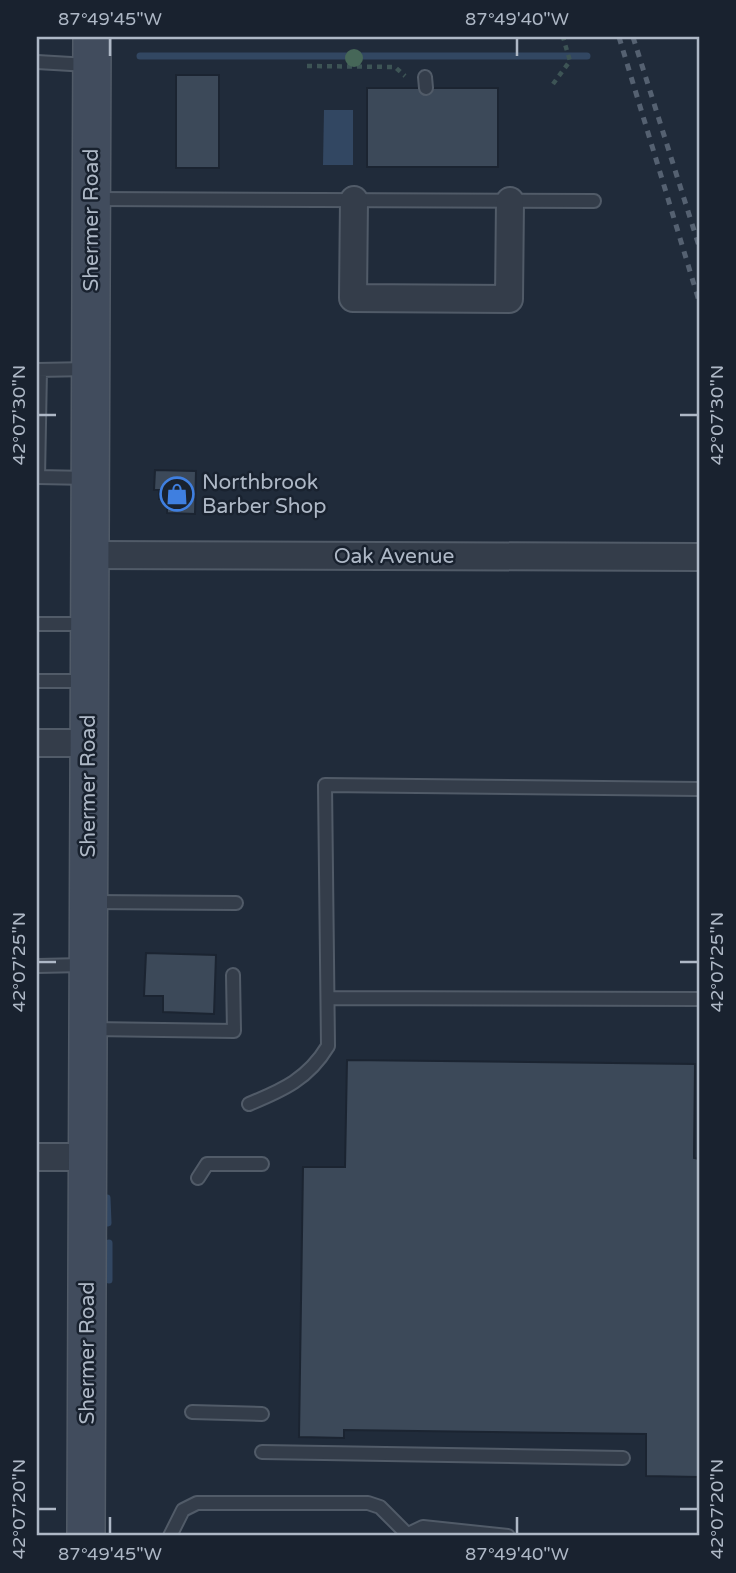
<svg xmlns="http://www.w3.org/2000/svg" width="736" height="1573" font-family="'Varela Round',sans-serif">
  <rect width="100%" height="100%" fill="#202b3a"/>
  <!-- water -->
  <path fill="#324762" d="M324 110H353V165H323Z"/>
  <g fill="none" stroke-linecap="round" stroke-linejoin="round">
    <!-- stream -->
    <path stroke="#324762" stroke-width="7" d="M140 56H587
      M107 1198 108 1223
      M109 1243V1280"/>
  </g>
  <!-- building -->
  <path fill="#3c4959" stroke="#1b2431" stroke-width="2" d="M176 75H219V168H176Z
    M367 88H498V167H367Z
    M155 470 196 471 195 514 167 513V499H159V490H154Z
    M146 953 216 955 214 1014 163 1012V996H144Z
    M347 1060 695 1064 694 1158 699 1159V1477L646 1476V1434L344 1430V1438L299 1437 303 1167H345Z"/>
  <g fill="none" stroke-linecap="round" stroke-linejoin="round">
    <defs>
      <path id="service" d="M37 62 88 65
        M425 77 426 88
        M95 199 594 201
        M37 370 89 369
        M40 370 38 477 88 478
        M37 624H88
        M37 681H87
        M92 902 236 903
        M37 966 84 965
        M328 998 699 999
        M92 1029 234 1031 233 975
        M249 1104C283 1090 308 1079 328 1046L325 785 699 789
        M198 1178 207 1164H262
        M192 1412 262 1414
        M262 1452 623 1458
        M170 1536 183 1510 197 1503H368L380 1507 407 1534
        M404 1536 423 1527 508 1536"/>
      <path id="minor" d="M354 200 353 298 509 299 510 201
        M88 555 699 557
        M37 743H88
        M37 1157H88"/>
      <path id="secondary" d="M86 1536 92 37"/>
    </defs>
    <!-- service casing -->
    <use href="#service" stroke="#515b68" stroke-width="16"/>
    <!-- minor casing -->
    <use href="#minor" stroke="#515b68" stroke-width="30"/>
    <!-- secondary casing -->
    <use href="#secondary" stroke="#515b68" stroke-width="40"/>
    <!-- path -->
    <path stroke="#3d5455" stroke-width="4.5" stroke-dasharray="5 5" stroke-linecap="butt" d="M307 66 395 67 405 76
      M553 84 570 61 563 37"/>
    <!-- service -->
    <use href="#service" stroke="#343d4a" stroke-width="12"/>
    <!-- minor -->
    <use href="#minor" stroke="#343d4a" stroke-width="26"/>
    <!-- secondary -->
    <use href="#secondary" stroke="#414c5d" stroke-width="37"/>
    <!-- rail -->
    <path stroke="#556171" stroke-width="5" stroke-dasharray="7 7" stroke-linecap="butt" d="M619 37 699 301
      M633 37 699 246"/>
  </g>
  <!-- trees -->
  <circle fill="#466758" cx="354" cy="58" r="9"/>
  <!-- ticks -->
  <path fill="none" stroke="#aeb8c6" stroke-width="2.5" d="M110 38V56M517 38V56M38 415H56M680 415H698M38 962H56M680 962H698M38 1509H56M680 1509H698M110 1517V1534M517 1517V1534"/>
  <!-- icons -->
  <defs>
    <symbol id="shop-ring" viewBox="-11 -11 22 22"><circle r="9.5" fill="#19222f" stroke="#3f7fe0" stroke-width="1.5"/><path d="M-5-2.5h2.3a2.7 3.5 0 0 1 5.4 0H5L5.5 6h-11ZM-1.5-2.5h3a1.5 2.3 0 0 0-3 0Z" fill="#3f7fe0"/></symbol>
  </defs>
  <g fill-rule="evenodd">
    <use href="#shop-ring" x="158" y="475" width="38" height="38"/>
  </g>
  <g text-anchor="middle" dominant-baseline="central" stroke-width="5" stroke-linejoin="round" paint-order="stroke">
    <!-- street labels -->
    <g font-size="21" fill="#aeb8c6" stroke="#19222f">
      <text transform="translate(91 220) rotate(-90)">Shermer Road</text>
      <text x="394" y="556">Oak Avenue</text>
      <text transform="translate(88 786) rotate(-90)">Shermer Road</text>
      <text transform="translate(87 1353) rotate(-90)">Shermer Road</text>
    </g>
    <!-- poi labels -->
    <g font-size="21" fill="#aeb8c6" stroke="#19222f" text-anchor="start">
      <text x="202" y="482">Northbrook<tspan x="202" dy="24">Barber Shop</tspan></text>
    </g>
  </g>
  <!-- border -->
  <rect width="736" height="1573" fill="none" stroke="#19222f" stroke-width="77"/>
  <rect x="38" y="38" width="660" height="1496" fill="none" stroke="#aeb8c6" stroke-width="2.5"/>
  <g font-size="18" text-anchor="middle" fill="#aeb8c6">
    <text x="110" y="25">87°49'45"W</text>
    <text x="517" y="25">87°49'40"W</text>
    <text transform="translate(19 415) rotate(-90)" y="6">42°07'30"N</text>
    <text transform="translate(717 415) rotate(-90)" y="6">42°07'30"N</text>
    <text transform="translate(19 962) rotate(-90)" y="6">42°07'25"N</text>
    <text transform="translate(717 962) rotate(-90)" y="6">42°07'25"N</text>
    <text transform="translate(19 1509) rotate(-90)" y="6">42°07'20"N</text>
    <text transform="translate(717 1509) rotate(-90)" y="6">42°07'20"N</text>
    <text x="110" y="1560">87°49'45"W</text>
    <text x="517" y="1560">87°49'40"W</text>
  </g>
</svg>
